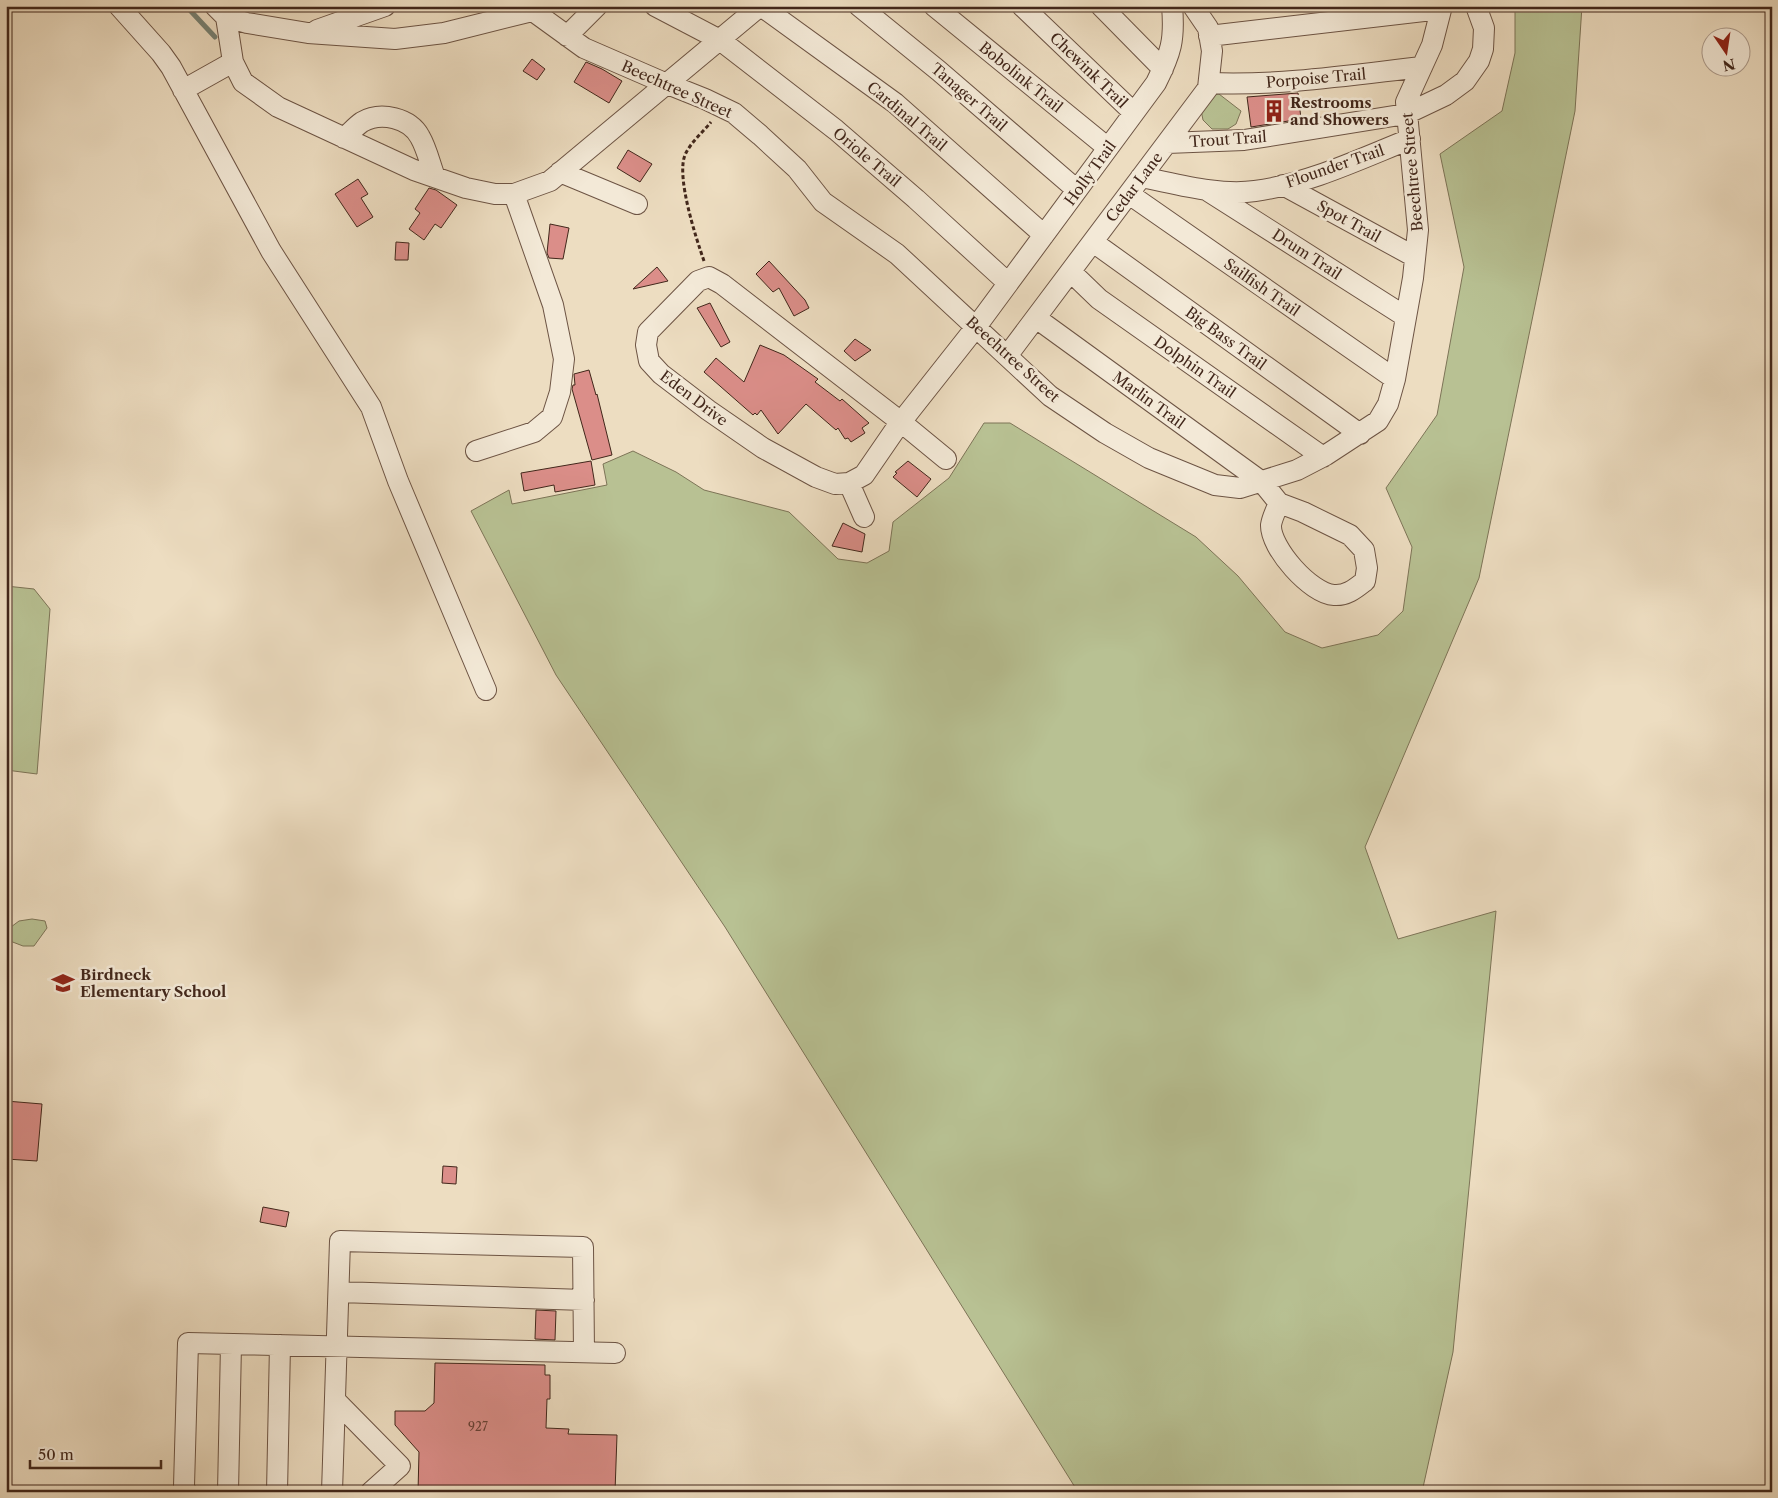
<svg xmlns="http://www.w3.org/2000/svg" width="1778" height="1498" font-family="'Libre Caslon Text',serif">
  <rect width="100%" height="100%" fill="#edddc1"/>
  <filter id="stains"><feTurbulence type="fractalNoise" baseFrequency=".004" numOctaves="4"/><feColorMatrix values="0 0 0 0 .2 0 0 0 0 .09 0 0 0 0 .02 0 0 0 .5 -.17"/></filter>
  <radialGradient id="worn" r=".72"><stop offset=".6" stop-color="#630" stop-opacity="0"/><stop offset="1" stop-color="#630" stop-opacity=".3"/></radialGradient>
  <!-- green -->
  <path fill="#b8c193" stroke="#7d7457" d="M1515 6H1582L1575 111 1479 578 1365 847 1398 939 1496 911 1453 1352 1422 1492H1078L725 927 556 675 471 511 509 490 512 504 607 485 603 464 633 451 676 472 704 490 789 512 838 559 867 563 889 551 893 522 949 478 984 423H1010L1196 537 1238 576 1285 632 1322 648 1378 635 1403 611 1412 547 1386 488 1437 415 1464 267 1440 154 1502 111 1515 53Z
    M1219 94 1241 111 1236 124 1228 129H1212L1203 120 1201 110 1212 95Z
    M6 586 34 589 50 609 37 774 6 770Z
    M32 919 45 921 47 928 34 946H23L10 941 11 927 19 921Z"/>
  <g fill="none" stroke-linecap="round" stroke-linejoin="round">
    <!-- stream -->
    <path stroke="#778173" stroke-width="5" d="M186 6 215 37"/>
  </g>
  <!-- building -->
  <path fill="#db8e89" stroke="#42271b" d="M532 59 545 69 537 80 523 71Z
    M586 62 602 69 622 81 609 103 574 82Z
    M1298 93 1301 119 1251 127 1247 97Z
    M628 150 652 164 640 182 617 168Z
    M358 179 368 194 361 198 373 217 357 227 335 194Z
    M429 188 436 190 457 205 441 228 435 224 424 240 409 229 420 213 415 209Z
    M550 224 569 228 563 259 549 258 547 253Z
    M396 242 409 243 408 260H395Z
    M769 261 805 300 809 308 794 316 779 288 773 292 756 274Z
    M657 267 668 281 633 289Z
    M710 303 730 342 721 347 697 308Z
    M855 339 871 350 855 361 844 351Z
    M760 345 784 355 818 379 815 382 840 401 842 399 869 423 862 428 865 433 851 442 848 438 845 439 838 428 836 430 806 404 778 434 761 410 757 415 755 413 753 415 704 372 716 358 744 382Z
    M589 370 596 395 597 394 612 455 592 460 572 389 573 385H575L574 374Z
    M591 461 595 485 555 492 554 485 524 491 521 473Z
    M908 461 931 479 917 497 893 477 897 473 895 472Z
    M843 523 865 534 862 552 832 546Z
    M6 1101 42 1104 37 1161 6 1159Z
    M443 1166 457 1167 456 1184 442 1183Z
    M263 1207 289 1212 286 1227 260 1222Z
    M536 1310 556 1311 555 1340 535 1339Z
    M435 1363 545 1365V1375H550V1399H547L546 1428 569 1429 568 1434 617 1435 615 1492H418L419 1452 395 1425V1411H425L434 1403Z"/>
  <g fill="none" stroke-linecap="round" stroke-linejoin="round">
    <defs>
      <path id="minor" d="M119 6 161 53 171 67 271 251 371 407 398 481 486 690
        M215 6 226 17 247 23 308 33 395 39 444 33 532 11 538 6
        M526 6 584 48 660 81 705 99 734 113 760 135 797 169 823 202 897 254 1050 396 1105 433 1149 458 1215 485 1240 488 1297 470 1326 455 1378 421 1388 404 1395 379 1413 278 1418 230 1406 102 1432 45 1442 6
        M655 6 720 40 836 130 916 199 1008 283
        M761 6 895 103 1044 235
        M859 6 939 71 1077 190
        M934 6 1108 148
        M1022 6 1134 113
        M1101 6 1163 69
        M226 17 233 62 243 82 278 107 414 170 466 188 495 194H514L550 181 760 6
        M317 30 385 6
        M567 36 597 6
        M1209 36 1441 9
        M1209 83C1280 86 1351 75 1422 67
        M183 90 233 62
        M344 138C350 133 356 126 362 122 381 111 410 118 420 137 427 149 430 164 435 177
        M1167 143 1244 140 1406 114 1446 95 1465 81 1479 61 1483 49 1484 28 1476 6
        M560 172 637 204
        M1141 177C1177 184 1218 196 1255 191 1308 184 1360 159 1410 139
        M1283 185 1415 257
        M1208 191 1406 317
        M1129 194 1395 379
        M1093 242 1360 434
        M1071 272 1099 299 1323 457
        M1036 318 1262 482 1279 503 1303 512 1350 535 1364 550 1367 568 1365 581C1356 588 1347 596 1334 595 1311 594 1270 548 1271 525 1272 518 1276 510 1279 503
        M1007 356 1208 88 1212 51 1208 28 1193 6
        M476 451 534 432 552 417 560 392 564 359 553 305 514 194
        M946 459 901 422 722 284 709 277 698 281 648 332 646 345 649 361 661 374 708 410 763 448 816 477 835 484 849 483 864 475 897 427 901 422 976 327 1156 83C1171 53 1175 40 1172 6
        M849 483 864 517
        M339 1292 584 1300
        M335 1400 400 1466 371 1492
        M186 1492 184 1486 188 1343 615 1353
        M228 1492 231 1344
        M277 1492 280 1345
        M332 1492 340 1241 583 1247 584 1352"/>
    </defs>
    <!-- minor casing -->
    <use href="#minor" stroke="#6d5444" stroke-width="22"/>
    <!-- path -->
    <path stroke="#42271b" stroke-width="3" stroke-dasharray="4 2.5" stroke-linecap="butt" d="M704 261C696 238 676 177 685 155 690 143 703 132 711 122
      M6 933H11"/>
    <!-- minor -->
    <use href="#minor" stroke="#f3e9d7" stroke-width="20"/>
  </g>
  <!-- icons -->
  <defs>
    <symbol id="building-bare" viewBox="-9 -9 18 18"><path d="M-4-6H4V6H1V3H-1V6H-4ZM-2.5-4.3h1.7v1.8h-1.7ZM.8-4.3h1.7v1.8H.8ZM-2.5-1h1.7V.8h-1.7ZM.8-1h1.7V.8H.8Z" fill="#8f2418" stroke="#f3e9d7" stroke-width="2.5" paint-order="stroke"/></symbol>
    <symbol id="school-bare" viewBox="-9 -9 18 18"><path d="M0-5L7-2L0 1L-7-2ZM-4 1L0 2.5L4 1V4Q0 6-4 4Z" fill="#8f2418" stroke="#f3e9d7" stroke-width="2.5" paint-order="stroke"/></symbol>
  </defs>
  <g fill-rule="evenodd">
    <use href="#building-bare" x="1258" y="95" width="32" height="32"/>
    <use href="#school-bare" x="47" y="967" width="32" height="32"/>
  </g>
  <g text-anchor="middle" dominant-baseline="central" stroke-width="5" stroke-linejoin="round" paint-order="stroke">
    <!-- number labels -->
    <g font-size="12" fill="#684136">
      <text x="478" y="1426">927</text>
    </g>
    <!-- street labels -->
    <g font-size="15" fill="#42271b" stroke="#f3e9d7">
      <text transform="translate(1089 70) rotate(44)">Chewink Trail</text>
      <text transform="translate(1021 77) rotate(39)">Bobolink Trail</text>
      <text transform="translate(1316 78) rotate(-5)">Porpoise Trail</text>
      <text transform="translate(677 89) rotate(24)">Beechtree Street</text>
      <text transform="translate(969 97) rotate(41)">Tanager Trail</text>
      <text transform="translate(907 116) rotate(40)">Cardinal Trail</text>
      <text transform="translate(1228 139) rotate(-4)">Trout Trail</text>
      <text transform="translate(867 157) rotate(40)">Oriole Trail</text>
      <text transform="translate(1335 166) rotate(-19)">Flounder Trail</text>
      <text transform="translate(1412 172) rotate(-95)">Beechtree Street</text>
      <text transform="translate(1090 173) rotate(-54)">Holly Trail</text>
      <text transform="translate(1134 187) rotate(-53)">Cedar Lane</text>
      <text transform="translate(1349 221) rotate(29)">Spot Trail</text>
      <text transform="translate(1307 254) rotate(33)">Drum Trail</text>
      <text transform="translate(1262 287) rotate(35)">Sailfish Trail</text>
      <text transform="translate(1226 338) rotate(36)">Big Bass Trail</text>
      <text transform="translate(1013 359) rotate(42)">Beechtree Street</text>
      <text transform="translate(1195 367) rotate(35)">Dolphin Trail</text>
      <text transform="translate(694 398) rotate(37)">Eden Drive</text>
      <text transform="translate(1149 400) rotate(36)">Marlin Trail</text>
    </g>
    <!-- poi labels -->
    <g font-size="15" font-weight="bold" fill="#42271b" stroke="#f3e9d7" text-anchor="start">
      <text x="1290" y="102">Restrooms<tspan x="1290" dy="17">and Showers</tspan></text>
      <text x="80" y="974">Birdneck<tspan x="80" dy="17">Elementary School</tspan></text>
    </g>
  </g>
  <!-- margin -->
  <rect width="1778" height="1498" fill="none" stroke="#edddc1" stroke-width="25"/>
  <rect x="8" y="8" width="1763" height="1483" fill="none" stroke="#42271b" stroke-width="2.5"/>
  <rect x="12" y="12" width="1753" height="1473" fill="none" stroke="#42271b"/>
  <!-- north arrow -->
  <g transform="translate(1726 52) rotate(167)"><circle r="24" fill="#f3e9d7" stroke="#ac9b8c"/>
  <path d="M0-4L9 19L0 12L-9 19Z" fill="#8f2418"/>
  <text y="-8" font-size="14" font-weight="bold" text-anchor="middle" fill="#42271b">N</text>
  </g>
  <!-- scale -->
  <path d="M30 1460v8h131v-8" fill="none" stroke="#42271b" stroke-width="2.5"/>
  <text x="38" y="1460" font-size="15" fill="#42271b" stroke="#f3e9d7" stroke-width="4" paint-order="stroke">50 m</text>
  <rect width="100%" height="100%" filter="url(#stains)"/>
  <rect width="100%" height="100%" fill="url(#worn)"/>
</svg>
